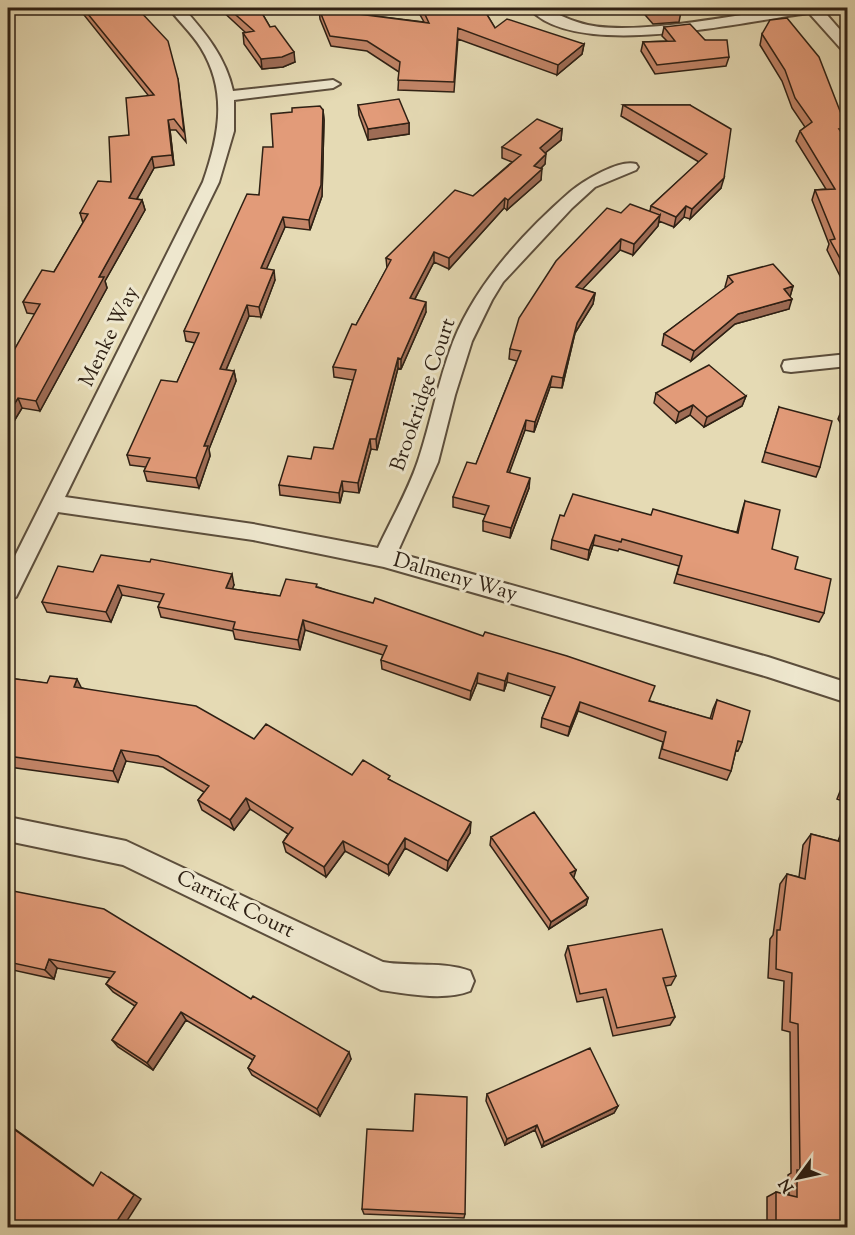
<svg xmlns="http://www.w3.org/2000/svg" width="855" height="1235" font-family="'Sorts Mill Goudy',serif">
  <rect width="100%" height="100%" fill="#e5dab4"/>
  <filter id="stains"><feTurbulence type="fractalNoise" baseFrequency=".00333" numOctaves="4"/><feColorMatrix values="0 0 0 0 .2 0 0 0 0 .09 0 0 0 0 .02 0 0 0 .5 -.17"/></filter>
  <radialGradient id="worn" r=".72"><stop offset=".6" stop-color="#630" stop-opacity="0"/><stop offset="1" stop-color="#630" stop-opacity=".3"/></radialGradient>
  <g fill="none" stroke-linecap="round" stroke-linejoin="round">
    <defs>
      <path id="minor" d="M169 8H183C205 32 226 58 233 91L333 80 340 84 333 88 234 100V131L219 182 65 497 253 524 378 548C391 520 408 491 418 461 431 422 438 381 453 342 476 284 523 233 570 192 583 181 619 159 636 164L638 167 636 170 595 187 572 208 503 282 492 300 472 341 455 395 438 462 397 553 768 657 848 683V703L768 677 384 567 253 540 58 512 16 597 8 600V570L203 182C219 136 228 92 201 48 192 33 179 22 169 8Z
        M529 8C547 6 560 17 577 22 591 27 607 28 622 28 689 28 754 8 821 8L848 39V52L843 51 809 13C745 21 575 62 529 8Z
        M848 354V366L791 372 784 371 782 366 784 361 791 360Z
        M8 817 126 841 383 962C410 967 444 961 470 971L474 981 470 991C445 1001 407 994 381 990L123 865 8 841Z"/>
    </defs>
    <!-- minor casing -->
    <use href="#minor" stroke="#5c4e3c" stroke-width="4"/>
    <!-- minor -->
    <use href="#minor" fill="#eee7ce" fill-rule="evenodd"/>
  </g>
  <!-- wall -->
  <path fill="#c28568" stroke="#2e2014" stroke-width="1.5" d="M82 8H137L178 79 186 142 176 130H170L174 165 154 168 137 199 142 200 145 210 105 281 107 288 40 411 22 408 8 431V361L35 314 27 313 23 302 54 272 83 223 80 213 111 182 129 135 148 95 84 15Z
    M219 8H259L270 27 295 62 283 67 262 69 244 44 243 33H246Z
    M418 8H483L495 28 584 44 582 54 557 75 458 39 454 92 398 90 399 72 367 51 331 46 320 19 319 9 424 22 418 11Z
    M639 8H677L681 12 679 22 653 24Z
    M664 27 705 40 729 57 726 66 655 74 641 51 643 42 667 41 662 36Z
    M762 34 847 129 844 138 848 143V292L827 250 829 244 812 200 815 190 826 189 796 141 800 131 805 127 792 108 782 81 760 45Z
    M358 105 409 123V134L368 140 359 115Z
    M623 105H690L721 188 690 219 684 217 674 227 659 221 658 226 633 255 620 250 582 289 595 293 593 304 575 333 562 388 550 387 534 432 525 430 509 472 529 488 510 538 483 531V521L486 515 453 507V497L476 464 517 361 509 359 510 349 621 213 650 211 651 206 699 162 621 116Z
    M323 110 324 120 322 196 310 230 285 227 266 269 275 280 261 317 249 316 226 370 234 371 236 381 209 449 210 456 199 488 147 481 144 471 146 467 130 465 127 455 177 382 195 343 186 341 184 331 259 195 273 147Z
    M562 129 561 140 545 153V164L541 168V180L507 210 504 208 449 269 434 262 415 299 426 312 401 369 398 368 377 450 371 449 359 493 343 491 340 503 280 495 279 485 311 459 333 449 353 380 334 377 333 367 387 268 386 258 473 196 512 162 502 158V147Z
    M728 276 793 286 790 296 789 309 735 324 691 361 662 345 664 334 726 288 725 287Z
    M848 367V381L844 375Z
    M656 393 746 396 742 406 704 427 690 415 676 423 654 403Z
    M779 407 820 467 816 477 762 462Z
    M848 408V436L838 419 842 409Z
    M745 501 772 549 795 569 824 613 819 622 674 583 679 566 619 549 618 551 593 545 588 560 551 549 552 540 564 516 651 515 737 532 742 511Z
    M93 572 234 585 232 589 280 596 318 587 650 701 710 719 713 709 717 700 742 742 738 751 736 750 731 771 727 780 659 758 663 742 578 711 568 736 541 727 542 718 551 696 507 682 504 691 477 683 470 700 382 669 381 660 383 655 305 630 300 650 235 639 233 631 161 617 158 607 160 602 122 595 111 622 47 612 42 602Z
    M8 678 82 688 254 739 352 775 390 780 470 833 447 871 405 848 389 875 345 851 326 877 286 852 283 842 288 834 250 809 234 830 202 810 198 800 204 792 163 767 126 761 118 782 9 767 8 764Z
    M848 771V803L837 799Z
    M848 815V1227H767V1197L776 1192 789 1195 788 1175 791 1173 790 1032 782 1030 784 981 768 978 770 939 773 935 780 884 787 874 799 877 803 845 811 834 838 841Z
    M491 837 576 870 573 877 588 898 586 905 549 929 490 845Z
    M8 890 351 1059 320 1116 252 1075 248 1068 253 1060 186 1020 153 1070 118 1047 112 1040 135 1006 113 992 106 984 110 978 57 968 54 979 8 969Z
    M568 946 676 976 671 985 665 986 675 1017 670 1025 613 1036 603 997 577 1002 565 955Z
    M487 1094 618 1106 614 1113 542 1147 535 1130 505 1145 486 1101Z
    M413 1131 465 1214 464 1218 364 1214 362 1209Z"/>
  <!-- shaded-wall -->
  <path fill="#9e6c55" stroke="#2e2014" stroke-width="1.5" d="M584 44 582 54 557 75 558 65Z
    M294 52 295 62 283 67 262 69 261 59Z
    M8 103 10 111 13 140 9 141 14 177H11L8 206Z
    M323 110 324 120 322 196 310 230 309 220Z
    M168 120 170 130 174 165 172 155Z
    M409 123V134L368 140V129Z
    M562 129 561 140 539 158 540 148Z
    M546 154 545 164 533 176 534 166Z
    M152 157 154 168 131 209 129 198Z
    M542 169 541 180 507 210 508 200Z
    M724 178 721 188 690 219 692 209Z
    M505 198 504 208 449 269V258Z
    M142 200 145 210 105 281 107 288 40 411 36 401 99 277Z
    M686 206 684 217 674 227 676 217Z
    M660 215 658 226 633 255 634 244Z
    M283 217 285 227 262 279 261 268Z
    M621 239 620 250 574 298 576 287Z
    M434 252V262L410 308V298Z
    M274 270 275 280 261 317 259 307Z
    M793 286 790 297 784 289Z
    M595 293 593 304 575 333 562 388 563 378 577 323Z
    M792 299 789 309 735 324 691 361 694 351 738 314Z
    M426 302V312L401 369V359Z
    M247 305 249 316 222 379 220 369Z
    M398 358V368L377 450 376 439Z
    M234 371 236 381 209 449 210 456 199 488 196 478 204 446Z
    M552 376 550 387 534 432 535 422Z
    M746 396 742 406 704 427 707 417Z
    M18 398 22 408 8 431V414Z
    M693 405 690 415 676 423 679 412Z
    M526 420 525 430 506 482 507 472Z
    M370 439 371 449 359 493 358 483Z
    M10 448 14 458 8 471V452Z
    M530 478 529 488 510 538 511 528Z
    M342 481 343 491 340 503 339 493Z
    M595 535 593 545 588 560 589 550Z
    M232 574 234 585 229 598 226 588Z
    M118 585 122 595 111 622 106 612Z
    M303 620 305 630 300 650 298 640Z
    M478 673 477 683 470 700 471 691Z
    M508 673 507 682 504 691 505 681Z
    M77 679 83 691 74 687Z
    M580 702 578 711 568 736 570 727Z
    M121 750 126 761 118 782 113 771Z
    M246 798 250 809 234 830 230 820Z
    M471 822 470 833 447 871 448 861Z
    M405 838V848L389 875 388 865Z
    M343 841 345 851 326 877 324 867Z
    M576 870 574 877 568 881 570 873Z
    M588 898 586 905 549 929 551 922Z
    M49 959 57 968 54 979 45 970Z
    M181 1012 186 1020 153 1070 147 1063Z
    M349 1052 351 1059 320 1116 317 1109Z
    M618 1106 614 1113 542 1147 544 1142Z
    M8 1124 101 1191 93 1186 8 1125Z
    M537 1125 535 1130 505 1145 507 1139Z
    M109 1177 141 1199 123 1227H113Z"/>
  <!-- building -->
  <path fill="#e29b79" stroke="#2e2014" stroke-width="1.5" d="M83 8H137L168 41 178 79 184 132 174 119 168 120 172 155 152 157 129 198 142 200 99 277H104L36 401 18 398 8 414V361L40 304 23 302 42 270 54 272 88 214 80 213 98 181 111 182 109 137 129 135 126 98 154 95Z
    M228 8H259L270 27 275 26 294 52 282 57 261 59 243 33 254 31Z
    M422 8H483L495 28 507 19 584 44 558 65 458 28 454 82 398 80 400 62 367 41 330 36 319 9 429 23Z
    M649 8H677L681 12 655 14Z
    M787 18 819 57 847 129H839L848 143V273L830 240 835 239 815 190 835 189 800 131 812 122 795 98 785 70 762 34 770 20Z
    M690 24 705 40H727L729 57 657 65 643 42 675 41 664 27Z
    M399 99 409 123 368 129 358 105Z
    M623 105H690L731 129 724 178 692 209 686 206 676 217 651 206 707 154Z
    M320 106 323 110 321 185 309 220 283 217 261 268 274 270 259 307 247 305 220 369 234 371 204 446H208L196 478 144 471 150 458 127 455 161 380 177 382 199 333 184 331 247 194 259 195 263 147H273L271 114 292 112V108Z
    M8 108 10 130H8Z
    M537 119 562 129 540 148 546 154 534 166 542 169 508 200 505 198 449 258 434 252 410 298 426 302 401 359 398 358 376 439H370L358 483 342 481 339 493 279 485 288 456 311 459 314 447 333 449 356 370 333 367 352 324 356 325 391 260 386 258 455 190 473 196 521 155 502 147Z
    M8 144 10 166 8 167Z
    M630 204 660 215 634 244 621 239 576 287 595 293 577 323 563 378 552 376 535 422 526 420 507 472 530 478 511 528 483 521 489 506 453 497 467 462 476 464 521 351 510 349 519 318 556 261 607 208 621 213Z
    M773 264 793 286 784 289 792 299 738 314 694 351 664 334 733 282 728 276Z
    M709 365 746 396 707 417 693 405 679 412 656 393Z
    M779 407 832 421 820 467 765 452Z
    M848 408V418L842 409Z
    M573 494 651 515 653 509 738 533 745 501 780 510 772 549 798 557 795 569 831 579 824 613 677 574 682 556 622 539 621 542 595 535 589 550 552 540 560 515 564 516Z
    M101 555 150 562 151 559 232 574 226 588 280 596 286 579 317 584 316 587 373 603 375 598 483 636 485 632 567 656 655 686 649 701 712 719 717 700 750 711 742 742 738 741 731 771 662 749 666 732 580 702 570 727 542 718 555 687 508 673 505 681 478 673 471 691 381 660 387 646 303 620 298 640 233 629 235 622 158 607 164 594 118 585 106 612 42 602 58 566 93 572Z
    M50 676 77 679 74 687 196 706 254 739 266 724 352 775 363 760 390 776 388 779 471 822 448 861 405 838 388 865 343 841 324 867 283 842 293 828 246 798 230 820 198 800 209 786 158 756 121 750 113 771 8 756V741L12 729H8V678L47 683Z
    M534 812 576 870 570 873 588 898 551 922 491 837Z
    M848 827V1227H776V1192L797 1197V1170H800L798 1024 790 1022 792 973 776 969 777 930H780L787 874 805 879 811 834 842 842Z
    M8 890 104 909 251 999 253 996 349 1052 317 1109 248 1068 255 1056 181 1012 147 1063 112 1040 137 1003 106 984 115 972 49 959 45 970 8 962Z
    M662 929 676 976 663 978 675 1017 617 1028 606 989 580 994 568 946Z
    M590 1048 618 1106 544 1142 537 1125 507 1139 487 1094Z
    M415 1094 467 1097 465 1214 362 1209 367 1129 413 1131Z
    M8 1125 93 1186 101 1172 134 1195 113 1227H8Z"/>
  <g text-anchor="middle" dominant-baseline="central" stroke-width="6" stroke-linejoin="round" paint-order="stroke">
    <!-- street labels -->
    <g font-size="21" fill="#2e2014" stroke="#eee7ce">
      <text transform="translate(110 337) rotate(-64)">Menke Way</text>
      <text transform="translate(424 395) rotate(-71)">Brookridge Court</text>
      <text transform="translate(455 578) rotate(16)">Dalmeny Way</text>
      <text transform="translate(235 905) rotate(26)">Carrick Court</text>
    </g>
  </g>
  <!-- margin -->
  <rect width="855" height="1235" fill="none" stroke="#e5dab4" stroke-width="30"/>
  <rect x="9" y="9" width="837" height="1217" fill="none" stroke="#2e2014" stroke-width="3"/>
  <rect x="15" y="15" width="825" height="1205" fill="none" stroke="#2e2014" stroke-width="1.5"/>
  <!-- north arrow -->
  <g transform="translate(798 1178) rotate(237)" stroke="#eee7ce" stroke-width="4.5" paint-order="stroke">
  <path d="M0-4.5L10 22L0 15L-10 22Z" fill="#2e2014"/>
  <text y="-9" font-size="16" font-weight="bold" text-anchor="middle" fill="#2e2014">N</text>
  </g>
  <rect width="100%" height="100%" filter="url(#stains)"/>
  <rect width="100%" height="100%" fill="url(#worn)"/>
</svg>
